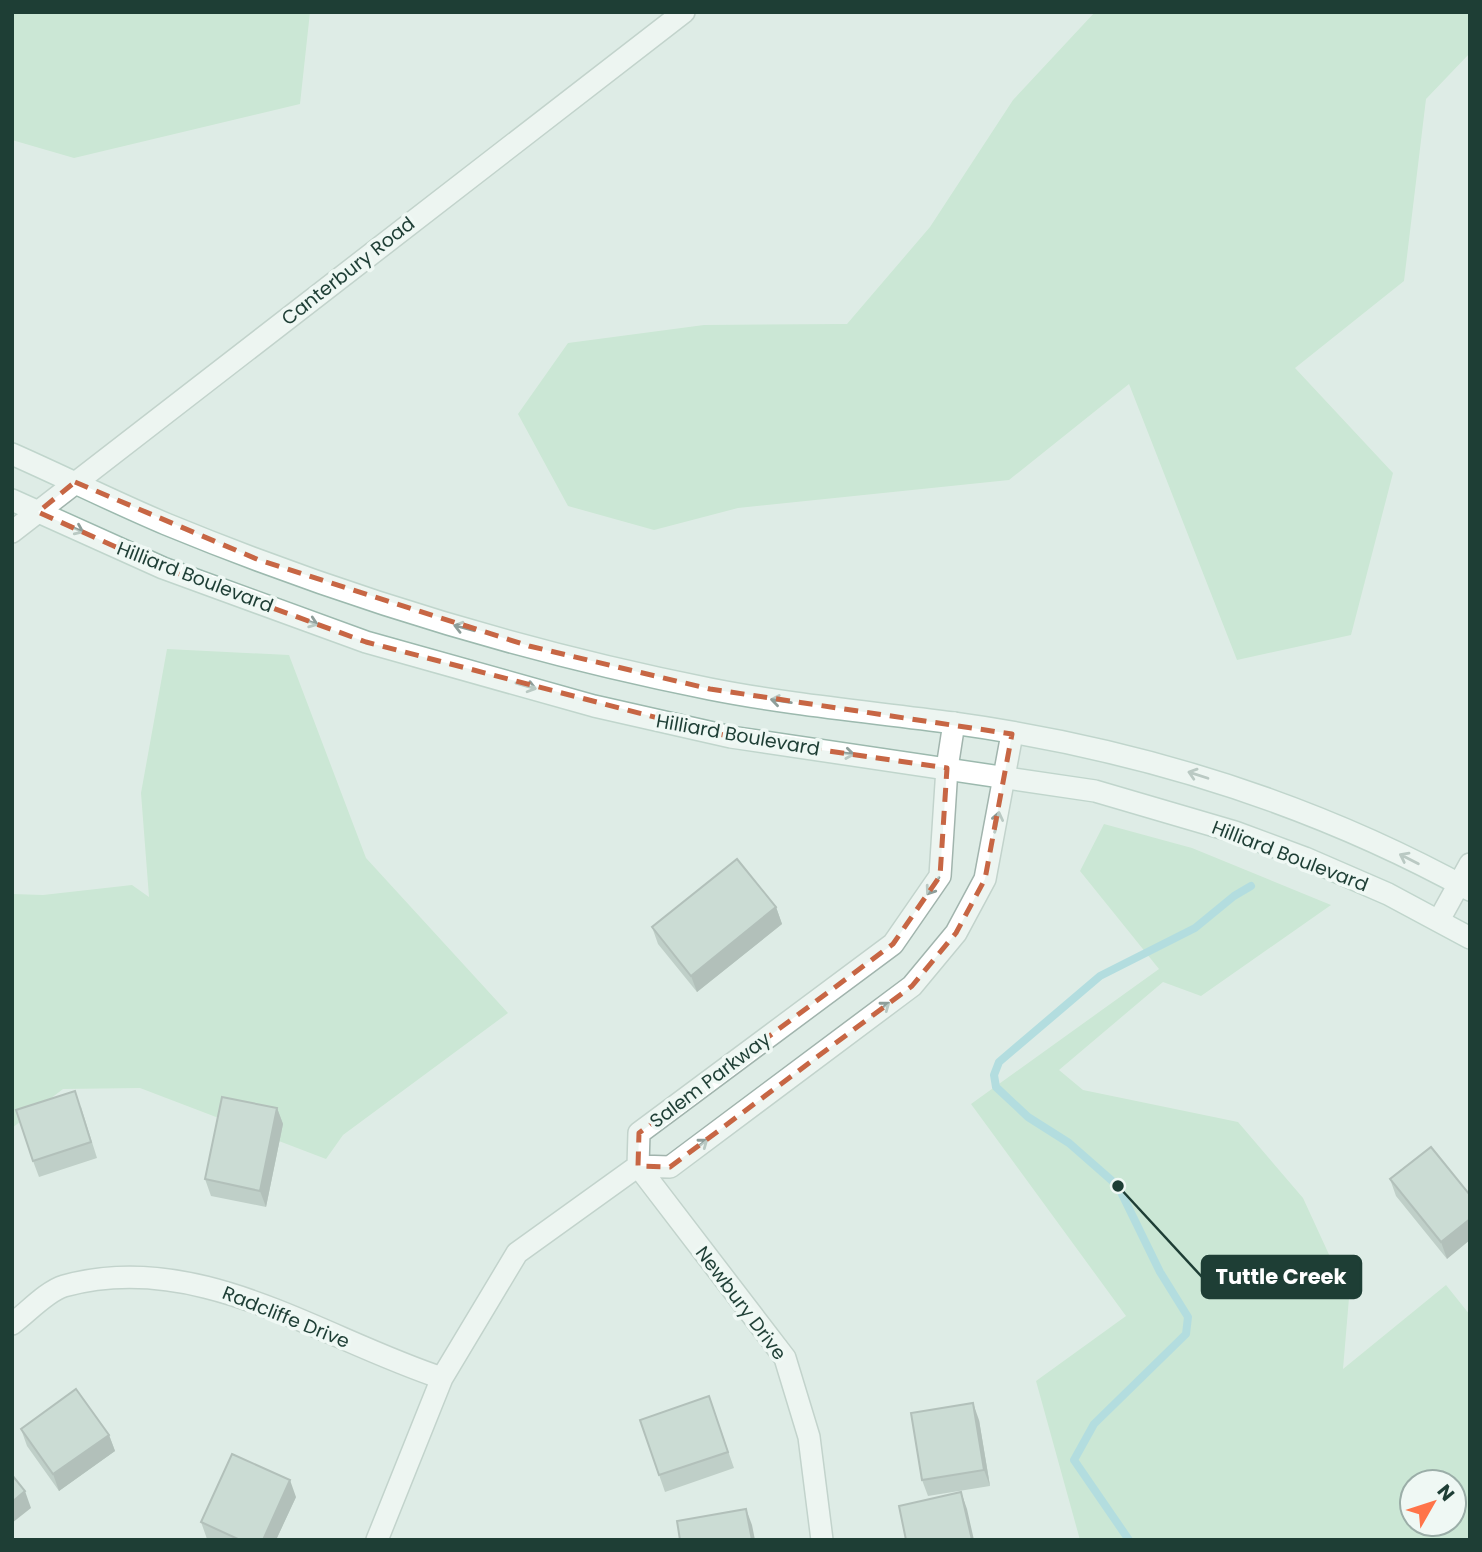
<svg xmlns="http://www.w3.org/2000/svg" width="1482" height="1552" font-family="Poppins,sans-serif">
  <rect width="100%" height="100%" fill="#deece6"/>
  <!-- green -->
  <path fill="#b4e0c0" fill-rule="evenodd" d="M12 12H310L300 104 74 158 12 140Z
    M1095 12H1470V53L1426 99 1404 281 1295 368 1393 473 1351 635 1237 660 1129 384 1009 480 738 508 654 530 568 506 518 414 568 343 704 325 847 324 930 227 1013 100Z
    M167 649 289 655 366 858 508 1013 343 1135 326 1159 140 1088 63 1089 12 1128V894L43 895 132 885 149 897 141 793Z
    M1104 824 1192 848 1331 905 1201 996 1163 982 1059 1070 1083 1090 1238 1122 1303 1198 1349 1298 1343 1369 1446 1285 1470 1315V1540H1080L1036 1381 1126 1316 971 1104 1159 969 1080 871ZM1454 1482V1524H1412V1482Z"/>
  <g fill="none" stroke-linecap="round" stroke-linejoin="round">
    <!-- stream -->
    <path stroke="#7fcbd8" stroke-width="8" d="M1129 1540 1074 1460 1094 1424 1186 1334 1188 1317 1160 1272 1118 1186 1069 1143 1028 1117 996 1087 994 1075 999 1062 1100 976 1195 928 1234 896 1251 886"/>
    <defs>
      <path id="minor" d="M1439 920 1470 864
        M638 1166 670 1167 912 986 956 933 985 879 1012 734
        M638 1166 639 1133 893 944 940 876 947 768 954 723
        M638 1166 785 1358 809 1437 822 1540
        M12 1324C27 1313 47 1291 64 1286 198 1249 320 1338 442 1378
        M377 1540 442 1378 517 1253 638 1166"/>
      <path id="tertiary" d="M12 532 684 12"/>
      <path id="secondary" d="M12 454C64 477 114 502 166 524 341 596 524 652 710 689 791 705 872 712 953 723 1134 748 1310 802 1470 890
        M12 500 163 568 366 642 594 706 731 737 1095 791 1235 832 1305 858 1388 894 1470 938"/>
    </defs>
    <!-- minor casing -->
    <use href="#minor" stroke="#a1b4ad" stroke-width="24"/>
    <!-- tertiary casing -->
    <use href="#tertiary" stroke="#a1b4ad" stroke-width="24"/>
    <!-- secondary casing -->
    <use href="#secondary" stroke="#9cb9ae" stroke-width="24"/>
    <!-- minor -->
    <use href="#minor" stroke="#fff" stroke-width="21"/>
    <!-- tertiary -->
    <use href="#tertiary" stroke="#fff" stroke-width="21"/>
    <!-- secondary -->
    <use href="#secondary" stroke="#fff" stroke-width="21"/>
  </g>
  <!-- wall -->
  <path fill="#9aaba4" d="M776 907 782 924 697 992 658 944 652 927Z
    M81 1107 97 1158 39 1177 33 1161Z
    M277 1108 283 1124 266 1207 211 1196 205 1179Z
    M1431 1147 1447 1259 1396 1196 1390 1179Z
    M709 1396 734 1468 665 1492 640 1420Z
    M979 1420 990 1486 928 1496 922 1480Z
    M21 1429 109 1435 115 1451 59 1491 27 1446Z
    M296 1497 276 1540H209L207 1539 201 1522Z"/>
  <!-- shaded-wall -->
  <path fill="#7d8b86" d="M776 907 782 924 697 992 691 976Z
    M277 1108 283 1124 266 1207 260 1191Z
    M1470 1219V1240L1447 1259 1441 1242Z
    M973 1403 979 1420 990 1486 984 1470Z
    M109 1435 115 1451 59 1491 53 1474Z
    M290 1480 296 1497 276 1540H263Z
    M25 1491 31 1508 12 1523V1502Z
    M961 1492 967 1509 974 1540H972Z
    M746 1509 752 1525 755 1540H752Z"/>
  <!-- building -->
  <path fill="#b3c7bf" stroke="#7d8b86" stroke-width="2" d="M737 859 776 907 691 976 652 927Z
    M75 1091 91 1142 33 1161 16 1110Z
    M222 1097 277 1108 260 1191 205 1179Z
    M1431 1147 1470 1195V1219L1441 1242 1390 1179Z
    M76 1389 109 1435 53 1474 21 1429Z
    M709 1396 728 1452 659 1475 640 1420Z
    M973 1403 984 1470 922 1480 911 1413Z
    M232 1454 290 1480 263 1540H240L201 1522Z
    M12 1475 25 1491 12 1502Z
    M961 1492 972 1540H906L899 1506Z
    M746 1509 752 1540H680L677 1521Z"/>
  <!-- one-way arrows -->
  <defs><path id="oneway-shaft" d="M-6 0H5M1.5-3L5.5 0L1.5 3" fill="none" stroke-width="1.6" stroke-linecap="round" stroke-linejoin="round" transform="scale(1.75)"/></defs>
  <g stroke="#8e9e9a">
    <use href="#oneway-shaft" transform="translate(74 528) rotate(24)"/>
    <use href="#oneway-shaft" transform="translate(308 621) rotate(20)"/>
    <use href="#oneway-shaft" transform="translate(464 628) rotate(-165)"/>
    <use href="#oneway-shaft" transform="translate(526 686) rotate(16)"/>
    <use href="#oneway-shaft" transform="translate(781 701) rotate(-171)"/>
    <use href="#oneway-shaft" transform="translate(844 753) rotate(8)"/>
    <use href="#oneway-shaft" transform="translate(1198 775) rotate(-162)"/>
    <use href="#oneway-shaft" transform="translate(997 822) rotate(-78)"/>
    <use href="#oneway-shaft" transform="translate(1409 859) rotate(-153)"/>
    <use href="#oneway-shaft" transform="translate(933 886) rotate(125)"/>
    <use href="#oneway-shaft" transform="translate(881 1009) rotate(-37)"/>
    <use href="#oneway-shaft" transform="translate(699 1146) rotate(-37)"/>
  </g>
  <!-- marked area -->
  <path d="M0 0H1482V1552H0ZM75 482 259 560 529 646 710 689 1012 734 985 879 956 933 912 986 670 1167 638 1166 639 1133 893 944 940 876 947 768 731 737 366 642 163 568 38 512Z" fill="#deece6" fill-opacity=".55" fill-rule="evenodd"/>
  <path fill="none" stroke="#c76644" stroke-width="5" stroke-dasharray="14 9" stroke-linejoin="round" d="M75 482 259 560 529 646 710 689 1012 734 985 879 956 933 912 986 670 1167 638 1166 639 1133 893 944 940 876 947 768 731 737 366 642 163 568 38 512Z"/>
  <g text-anchor="middle" dominant-baseline="central" stroke-width="7" stroke-linejoin="round" paint-order="stroke">
    <!-- street labels -->
    <g font-size="19" fill="#1e3e35" stroke="#eff8f4">
      <text transform="translate(348 271) rotate(-38)">Canterbury Road</text>
      <text transform="translate(195 577) rotate(21)">Hilliard Boulevard</text>
      <text transform="translate(738 735) rotate(10)">Hilliard Boulevard</text>
      <text transform="translate(1290 856) rotate(21)">Hilliard Boulevard</text>
      <text transform="translate(710 1080) rotate(-37)">Salem Parkway</text>
      <text transform="translate(741 1303) rotate(53)">Newbury Drive</text>
      <text transform="translate(286 1317) rotate(22)">Radcliffe Drive</text>
    </g>
  </g>
  <!-- callouts -->
  <path fill="none" stroke="#1e3e35" stroke-width="2.5" d="M1118 1186L1202 1277"/>
  <circle fill="#1e3e35" stroke="#eff8f4" stroke-width="2.5" cx="1118" cy="1186" r="7"/>
  <rect fill="#1e3e35" stroke="#1e3e35" stroke-width="2.5" x="1202" y="1256" width="159" height="42" rx="7"/>
  <g font-size="21" text-anchor="middle" font-weight="bold" fill="#fff">
    <text x="1281" y="1284">Tuttle Creek</text>
  </g>
  <!-- border -->
  <rect width="1482" height="1552" fill="none" stroke="#1e3e35" stroke-width="28"/>
  <!-- north arrow -->
  <g transform="translate(1433 1503) rotate(51)"><circle r="33" fill="#eff8f4" stroke="#9baea8" stroke-width="2"/>
  <path d="M0-5L12 26L0 18L-12 26Z" fill="#ff7449"/>
  <text y="-10" font-size="19" font-weight="bold" text-anchor="middle" fill="#1e3e35">N</text>
  </g>
</svg>
